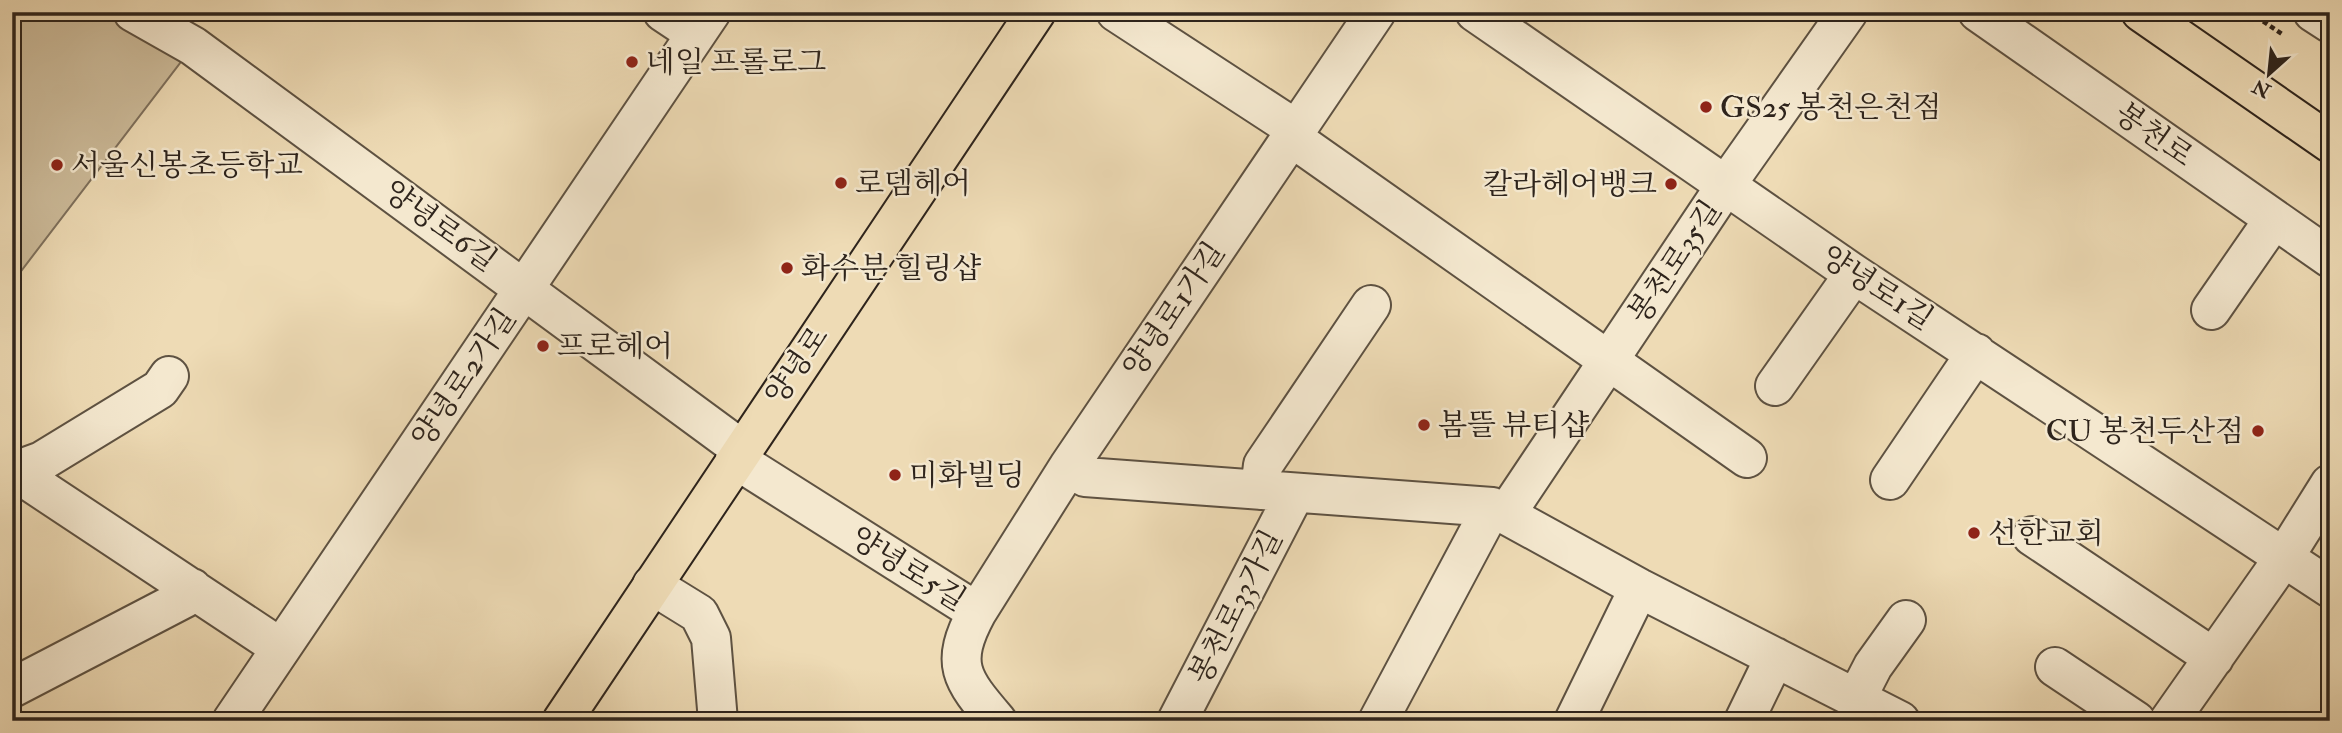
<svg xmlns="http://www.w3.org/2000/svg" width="2342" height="733" font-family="'IM FELL Double Pica','Noto Serif KR',serif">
  <rect width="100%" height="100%" fill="#eedbb5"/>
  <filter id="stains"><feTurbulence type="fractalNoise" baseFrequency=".00286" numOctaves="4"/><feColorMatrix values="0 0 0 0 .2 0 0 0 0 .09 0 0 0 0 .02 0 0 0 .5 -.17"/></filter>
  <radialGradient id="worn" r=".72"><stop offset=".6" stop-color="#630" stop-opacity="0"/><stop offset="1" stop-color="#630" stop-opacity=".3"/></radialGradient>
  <!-- grass -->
  <path fill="#cdbc9b" stroke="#7e705c" stroke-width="2" d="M12 12H122L193 46 12 283Z"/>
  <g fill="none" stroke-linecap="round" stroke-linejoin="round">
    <defs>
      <path id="minor" d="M133 12 193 46 741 449
        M663 12 696 34
        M1116 12 1297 130
        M1475 12 1854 274 2330 588
        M1978 12 2330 258
        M2313 12 2330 23
        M1291 137 1747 458
        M2211 310 2274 219
        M1775 386 1854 274
        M735 459 977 612C949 664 961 679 997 721
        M1069 466 1085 477 1492 507 1639 588 1900 721
        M26 467 32 483 281 648
        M12 472 42 461 160 389 169 376
        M1890 480 1976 353
        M1260 490 1263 465 1371 305
        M1506 514 1726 185 1848 12
        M2032 536 2214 658
        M652 585 699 614 711 638 718 721
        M977 612 1069 466 1376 12
        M2055 667 2136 721
        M12 688 185 598 192 588
        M1856 699 1873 666 1906 620
        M232 721 711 12
        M1177 721 1295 493
        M1378 721 1492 507
        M1574 721 1639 588
        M1744 721 1775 657
        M2169 721 2285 556 2330 484"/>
      <path id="major" d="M2141 12 2330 143
        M562 721 1036 12"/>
    </defs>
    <!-- minor casing -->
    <use href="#minor" stroke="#5e5242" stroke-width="42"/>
    <!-- major casing -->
    <use href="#major" stroke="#2e241c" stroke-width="42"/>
    <!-- path -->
    <path stroke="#2e241c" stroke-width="4.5" stroke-dasharray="5 3.5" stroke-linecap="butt" d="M2249 12 2282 34"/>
    <!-- minor -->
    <use href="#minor" stroke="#f4e8cf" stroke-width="38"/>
    <!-- major -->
    <use href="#major" stroke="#eedbb5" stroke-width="38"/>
  </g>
  <!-- markers -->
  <g fill="#8f2418" stroke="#f4e8cf" stroke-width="2.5">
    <circle cx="632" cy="62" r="7"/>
    <circle cx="1706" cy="107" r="7"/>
    <circle cx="57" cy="165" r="7"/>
    <circle cx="841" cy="183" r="7"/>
    <circle cx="1671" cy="184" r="7"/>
    <circle cx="787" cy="268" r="7"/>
    <circle cx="543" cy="346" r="7"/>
    <circle cx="1424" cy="425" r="7"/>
    <circle cx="2258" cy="431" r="7"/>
    <circle cx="895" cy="475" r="7"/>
    <circle cx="1974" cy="533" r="7"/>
  </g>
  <g text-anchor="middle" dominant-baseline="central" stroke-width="5" stroke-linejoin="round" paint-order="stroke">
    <!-- poi labels -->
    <g font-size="30" fill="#2e241c" stroke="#f4e8cf" text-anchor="start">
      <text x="646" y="62">네일 프롤로그</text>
      <text x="1720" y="107">GS25 봉천은천점</text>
      <text x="71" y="165">서울신봉초등학교</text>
      <text x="855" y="183">로뎀헤어</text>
      <text x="1657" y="184" text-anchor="end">칼라헤어뱅크</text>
      <text x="801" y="268">화수분 힐링샵</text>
      <text x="557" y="346">프로헤어</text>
      <text x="1438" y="425">봄뜰 뷰티샵</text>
      <text x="2244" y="431" text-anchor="end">CU 봉천두산점</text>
      <text x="909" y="475">미화빌딩</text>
      <text x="1988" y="533">선한교회</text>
    </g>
    <!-- street labels -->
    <g font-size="30" fill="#2e241c" stroke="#f4e8cf">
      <text transform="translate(2154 135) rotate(35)">봉천로</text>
      <text transform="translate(440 226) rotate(36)">양녕로6길</text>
      <text transform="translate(1675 262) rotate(-56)">봉천로35길</text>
      <text transform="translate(1877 288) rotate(33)">양녕로1길</text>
      <text transform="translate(1174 310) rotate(-56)">양녕로1가길</text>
      <text transform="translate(797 366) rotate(-56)">양녕로</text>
      <text transform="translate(464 378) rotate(-56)">양녕로2가길</text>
      <text transform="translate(908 569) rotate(32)">양녕로5길</text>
      <text transform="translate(1236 607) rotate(-63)">봉천로33가길</text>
    </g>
  </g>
  <!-- margin -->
  <rect width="2342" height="733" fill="none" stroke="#eedbb5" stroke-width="42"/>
  <rect x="14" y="14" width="2314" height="705" fill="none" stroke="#2e241c" stroke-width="3.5"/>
  <rect x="21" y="21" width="2300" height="691" fill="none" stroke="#2e241c" stroke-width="2"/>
  <!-- north arrow -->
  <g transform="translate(2269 74) rotate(207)" stroke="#f4e8cf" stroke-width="5" paint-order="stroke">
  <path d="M0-5L12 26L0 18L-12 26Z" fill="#2e241c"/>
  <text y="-10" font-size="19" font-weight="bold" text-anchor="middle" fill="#2e241c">N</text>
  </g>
  <rect width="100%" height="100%" filter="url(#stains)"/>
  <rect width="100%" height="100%" fill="url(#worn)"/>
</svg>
